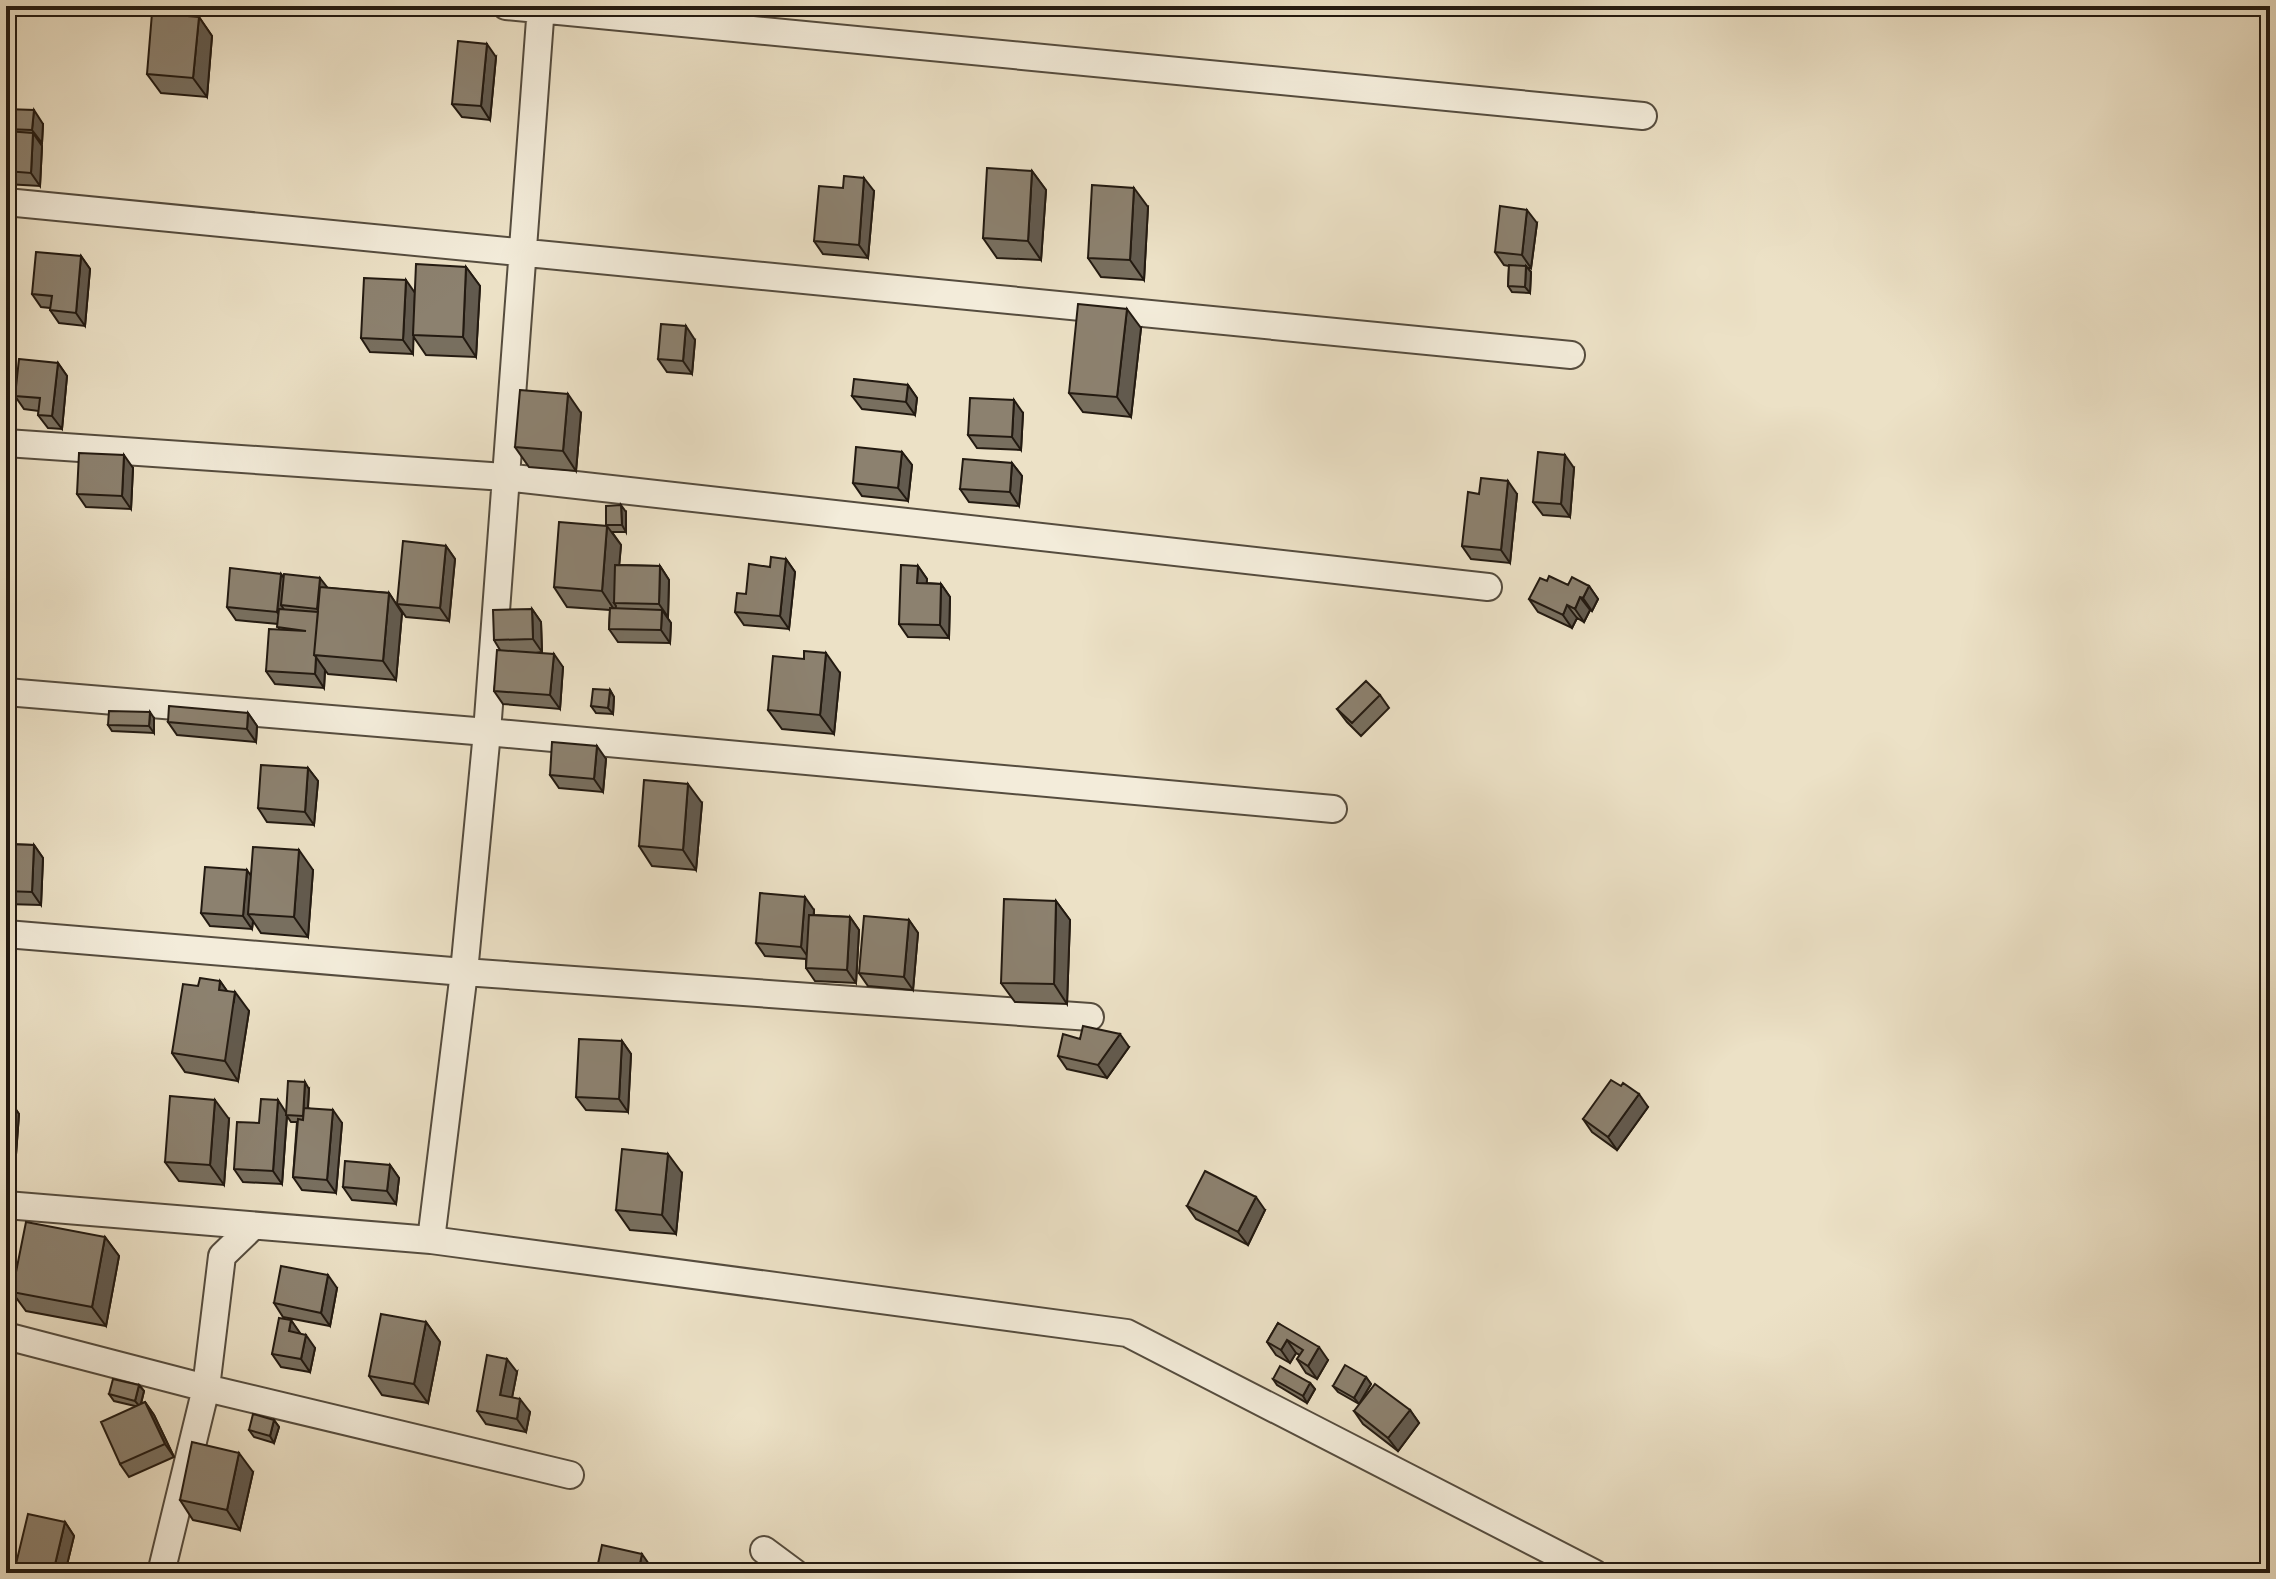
<svg xmlns="http://www.w3.org/2000/svg" width="2276" height="1579" font-family="Cardo,serif">
  <rect width="100%" height="100%" fill="#ece1c6"/>
  <filter id="stains"><feTurbulence type="fractalNoise" baseFrequency=".0025" numOctaves="4"/><feColorMatrix values="0 0 0 0 .2 0 0 0 0 .09 0 0 0 0 .02 0 0 0 .5 -.17"/></filter>
  <radialGradient id="worn" r=".72"><stop offset=".6" stop-color="#630" stop-opacity="0"/><stop offset="1" stop-color="#630" stop-opacity=".3"/></radialGradient>
  <g fill="none" stroke-linecap="round" stroke-linejoin="round">
    <defs>
      <path id="minor" d="M506 6 1643 116
        M6 202 1571 355
        M6 443 505 477 1488 587
        M6 692 487 732 1333 809
        M6 934 464 972 1090 1017
        M6 1205 431 1240 1127 1333 1594 1573
        M431 1240 464 972 487 732 541 6
        M6 1336 206 1388 570 1475
        M764 1550 795 1573
        M161 1573 206 1388 222 1256 253 1226"/>
    </defs>
    <!-- minor casing -->
    <use href="#minor" stroke="#554c3e" stroke-width="30"/>
    <!-- minor -->
    <use href="#minor" stroke="#f3ecda" stroke-width="26"/>
  </g>
  <!-- wall -->
  <path fill="#786f5f" stroke="#231a11" stroke-width="2" d="M917 6H944L943 14 921 12Z
    M199 17 212 36 207 97 161 93 147 74Z
    M496 57 490 120 462 117 452 104Z
    M6 109 43 124 42 143H40L42 146 40 186 6 184Z
    M1032 171 1046 190 1041 260 997 258 983 238Z
    M843 188 874 191 868 258 823 254 814 241Z
    M1148 207 1144 280 1101 277 1088 258Z
    M1537 223 1531 268H1528L1531 272 1530 293 1512 292 1508 286 1509 266 1504 265 1495 252Z
    M81 256 90 269 85 326 59 323 50 310V308L41 307 32 294Z
    M466 267 480 286 476 357 426 355 413 336V354L370 352 361 338 415 292Z
    M1141 328 1131 417 1083 412 1069 393Z
    M695 340 692 374 667 372 658 359Z
    M58 363 67 376 62 429 48 428 38 415 39 411 24 409 15 396Z
    M908 385 917 398 915 415 862 409 852 396Z
    M581 413 576 471 529 467 515 447Z
    M1023 413 1021 450 977 448 968 435Z
    M902 452 912 465 908 501 862 496 853 483Z
    M1012 463 1022 476 1019 506 969 502 960 489Z
    M133 468 131 509 86 507 77 494Z
    M1574 468 1570 517 1543 515 1533 502Z
    M1479 494H1517L1510 563 1471 559 1462 546Z
    M626 512V532H612L621 545 619 565 660 566 669 580 668 617H667L671 623 670 643 618 642 609 629 610 610 567 607 554 587 606 526Z
    M446 546 455 559 449 621 406 617 397 604Z
    M786 559 795 572 789 629 744 625 735 612 746 594 770 567Z
    M918 566 927 579 926 583 941 584 950 597 949 638 908 637 899 624Z
    M281 574 284 578 327 588 389 593 402 613 396 680 328 674 325 670 324 688 275 684 266 671 279 630 278 624 236 620 227 607Z
    M1547 581 1568 585 1589 586 1598 599 1592 611 1590 610 1584 622 1577 618 1572 628 1538 612 1529 599Z
    M532 609 541 622 542 652 536 653 563 667 560 709 503 704 494 691 500 650 494 640Z
    M840 673 834 734 782 729 768 710Z
    M610 690 614 697 613 714 596 713 591 706Z
    M1380 695 1389 708 1361 736 1347 722 1337 709Z
    M248 713 257 726 256 742 177 735 168 722Z
    M154 718V733L112 731 108 725Z
    M606 759 603 792 559 788 550 775Z
    M308 768 318 781 314 825 267 822 258 808Z
    M702 803 696 870 652 866 639 846Z
    M6 844 34 845 43 858 41 905 6 904Z
    M313 870 308 937 261 933 253 921 252 929 210 926 201 913 251 876Z
    M1056 901 1070 920 1067 1004 1015 1002 1001 983Z
    M814 910V915L850 917 859 930 856 983 815 981 806 968V959L765 956 756 943Z
    M909 920 918 933 913 990 868 986 859 973Z
    M220 981 227 991 249 1011 238 1081 185 1072 172 1053 198 986Z
    M1080 1039 1129 1047 1107 1078 1067 1069 1058 1056Z
    M622 1041 631 1054 628 1112 586 1110 576 1097Z
    M1621 1086 1648 1107 1617 1150 1592 1132 1583 1119Z
    M309 1089 308 1108 342 1123 336 1193 302 1190 293 1177 297 1122H291L287 1116 282 1184 243 1182 234 1169 259 1123 286 1112Z
    M6 1100 10 1101 19 1114 15 1168 6 1167Z
    M229 1119 224 1185 179 1181 165 1162Z
    M390 1165 399 1178 396 1204 352 1200 343 1187Z
    M682 1173 676 1234 630 1230 616 1210Z
    M1187 1206 1265 1210 1248 1245 1196 1219Z
    M105 1237 119 1256 106 1326 26 1311 12 1292Z
    M337 1288 330 1326 283 1317 274 1303Z
    M291 1320 300 1334 315 1348 310 1372 281 1367 272 1354Z
    M426 1322 440 1342 428 1403 382 1395 369 1376Z
    M1278 1323 1328 1360 1317 1379 1306 1373 1297 1359 1300 1355 1296 1353 1290 1363 1276 1355 1267 1342Z
    M517 1372 512 1397 530 1412 526 1432 486 1424 477 1411Z
    M1366 1377 1371 1384 1359 1404 1338 1392 1333 1386Z
    M1273 1379 1310 1383 1315 1389 1307 1403 1277 1385Z
    M139 1385 144 1391 141 1404 145 1402 154 1415 174 1457 129 1477 120 1464 135 1406 114 1401 109 1394Z
    M1410 1410 1419 1423 1398 1451 1363 1424 1354 1411Z
    M274 1420 279 1427 274 1443 254 1437 249 1430Z
    M253 1472 240 1530 193 1520 180 1500Z
    M65 1522 74 1536 65 1573H19L15 1568Z"/>
  <!-- shaded-wall -->
  <path fill="#625a4e" stroke="#231a11" stroke-width="2" d="M937 6H944L943 14Z
    M199 17 212 36 207 97 193 78Z
    M487 44 496 57 490 120 481 106Z
    M34 110 43 124 42 143 32 130Z
    M33 133 42 146 40 186 31 173Z
    M1032 171 1046 190 1041 260 1028 241Z
    M864 178 874 191 868 258 859 245Z
    M1134 188 1148 207 1144 280 1130 260Z
    M1527 210 1537 223 1531 268 1522 255Z
    M81 256 90 269 85 326 76 313Z
    M1526 266 1531 272 1530 293 1525 287Z
    M466 267 480 286 476 357 463 337Z
    M406 280 415 293 413 354 403 340Z
    M1127 309 1141 328 1131 417 1117 397Z
    M686 326 695 340 692 374 683 361Z
    M58 363 67 376 62 429 52 416Z
    M908 385 917 398 915 415 906 402Z
    M568 394 581 413 576 471 563 451Z
    M1014 400 1023 413 1021 450 1012 437Z
    M902 452 912 465 908 501 898 488Z
    M124 455 133 468 131 509 122 496Z
    M1565 455 1574 468 1570 517 1561 504Z
    M1012 463 1022 476 1019 506 1010 492Z
    M1508 481 1517 494 1510 563 1501 550Z
    M621 505 626 512V532L622 525Z
    M607 526 621 545 616 603H614L616 606 615 611 602 591Z
    M6 527 10 533 9 558 6 555Z
    M446 546 455 559 449 621 440 608Z
    M786 559 795 572 789 629 780 616Z
    M660 566 669 580 668 617 659 604Z
    M918 566 927 579 926 596 917 583Z
    M281 574 290 587 281 605 287 614 286 625 277 612Z
    M320 578 330 591 320 613 317 609Z
    M941 584 950 597 949 638 940 625Z
    M1589 586 1598 599 1592 611 1583 598Z
    M389 593 402 613 396 680 383 661Z
    M1580 597 1590 610 1584 622 1575 609Z
    M1567 605 1577 618 1572 628 1563 615Z
    M532 609 541 622 542 652 533 639Z
    M662 610 671 623 670 643 661 630Z
    M826 653 840 673 834 734 820 715Z
    M554 654 563 667 560 709 550 695Z
    M316 657 325 670 324 688 315 674Z
    M610 690 614 697 613 714 608 708Z
    M150 712 154 718V733L149 726Z
    M248 713 257 726 256 742 247 729Z
    M597 746 606 759 603 792 594 779Z
    M308 768 318 781 314 825 305 812Z
    M688 784 702 803 696 870 683 850Z
    M34 845 43 858 41 905 32 892Z
    M299 850 313 870 308 937 294 917Z
    M247 870 256 883 248 914 253 921 252 929 243 916Z
    M805 897 814 910 810 960 801 947Z
    M1056 901 1070 920 1067 1004 1054 984Z
    M850 917 859 930 856 983 847 970Z
    M909 920 918 933 913 990 904 977Z
    M220 981 234 1001 235 992 249 1011 238 1081 225 1061 219 990Z
    M1120 1034 1129 1047 1107 1078 1098 1065Z
    M622 1041 631 1054 628 1112 619 1099Z
    M305 1082 309 1089 307 1122 303 1116Z
    M1639 1094 1648 1107 1617 1150 1608 1137Z
    M215 1100 229 1119 224 1185 210 1165Z
    M278 1100 287 1114 282 1184 273 1171Z
    M10 1101 19 1114 15 1168 6 1155Z
    M333 1110 342 1123 336 1193 327 1180Z
    M668 1154 682 1173 676 1234 662 1215Z
    M390 1165 399 1178 396 1204 387 1191Z
    M1256 1197 1265 1210 1248 1245 1238 1232Z
    M105 1237 119 1256 106 1326 92 1307Z
    M328 1275 337 1288 330 1326 321 1313Z
    M291 1320 300 1333 298 1344 289 1331Z
    M426 1322 440 1342 428 1403 414 1384Z
    M306 1335 315 1348 310 1372 301 1359Z
    M1287 1340 1296 1353 1290 1363 1281 1350Z
    M1319 1347 1328 1360 1317 1379 1308 1366Z
    M507 1359 517 1372 510 1408 500 1395Z
    M1366 1377 1371 1384 1359 1404 1354 1398Z
    M1310 1383 1315 1389 1307 1403 1303 1396Z
    M139 1385 144 1391 140 1407 135 1401Z
    M520 1399 530 1412 526 1432 517 1419Z
    M145 1402 154 1415 174 1457 165 1444Z
    M1410 1410 1419 1423 1398 1451 1388 1438Z
    M274 1420 279 1427 274 1443 270 1436Z
    M239 1453 253 1472 240 1530 227 1510Z
    M65 1522 74 1536 65 1573H53Z
    M642 1554 651 1567 650 1573H638Z"/>
  <!-- building -->
  <path fill="#8c816f" stroke="#231a11" stroke-width="2" d="M152 13 199 17 193 78 147 74Z
    M458 41 487 44 481 106 452 104Z
    M6 109 34 110 32 130 6 129Z
    M6 131 33 133 31 173 6 171Z
    M987 168 1032 171 1028 241 983 238Z
    M844 176 864 178 859 245 814 241 819 186 843 188Z
    M1092 185 1134 188 1130 260 1088 258Z
    M1500 206 1527 210 1522 255 1495 252Z
    M36 252 81 256 76 313 50 310 52 296 32 294Z
    M416 264 466 267 463 337 413 335Z
    M1509 265 1526 266 1525 287 1508 286Z
    M364 278 406 280 403 340 361 338Z
    M1078 304 1127 309 1117 397 1069 393Z
    M661 324 686 326 683 361 658 359Z
    M19 359 58 363 52 416 38 415 40 398 15 396Z
    M854 379 908 385 906 402 852 396Z
    M520 390 568 394 563 451 515 447Z
    M970 398 1014 400 1012 437 968 435Z
    M856 447 902 452 898 488 853 483Z
    M1538 452 1565 455 1561 504 1533 502Z
    M79 453 124 455 122 496 77 494Z
    M963 459 1012 463 1010 492 960 489Z
    M1481 478 1508 481 1501 550 1462 546 1468 492 1479 494Z
    M621 505 622 525H606V506Z
    M559 522 607 526 602 591 554 587Z
    M403 541 446 546 440 608 397 604Z
    M771 557 786 559 780 616 735 612 737 593 746 594 749 564 770 567Z
    M615 565 660 566 659 604 614 603Z
    M901 565 918 566 917 583 941 584 940 625 899 624Z
    M230 568 281 574 277 612 227 607Z
    M284 574 320 578 317 609 281 605Z
    M1549 576 1568 585 1572 577 1589 586 1583 598 1580 597 1575 609 1567 605 1563 615 1529 599 1540 578 1547 581Z
    M320 587 389 593 383 661 314 655Z
    M610 608 662 610 661 630 609 629Z
    M279 609 318 612 314 655 316 657 315 674 266 671 269 629 306 631 277 627Z
    M532 609 533 639 494 640 493 610Z
    M497 650 554 654 550 695 494 691Z
    M804 651 826 653 820 715 768 710 773 656 804 659Z
    M1366 681 1380 695 1352 723 1337 709Z
    M593 689 610 690 608 708 591 706Z
    M169 706 248 713 247 729 168 722Z
    M109 711 150 712 149 726 108 725Z
    M552 742 597 746 594 779 550 775Z
    M261 765 308 768 305 812 258 808Z
    M644 780 688 784 683 850 639 846Z
    M6 844 34 845 32 892 6 891Z
    M253 847 299 850 294 917 248 914Z
    M205 867 247 870 243 916 201 913Z
    M760 893 805 897 801 947 756 943Z
    M1004 899 1056 901 1054 984 1001 983Z
    M809 915 850 917 847 970 806 968Z
    M864 916 909 920 904 977 859 973Z
    M200 978 220 981 219 990 235 992 225 1061 172 1053 183 984 198 986Z
    M1083 1026 1120 1034 1098 1065 1058 1056 1063 1034 1080 1039Z
    M579 1039 622 1041 619 1099 576 1097Z
    M1611 1080 1621 1086 1623 1083 1639 1094 1608 1137 1583 1119Z
    M288 1081 305 1082 303 1116 286 1115Z
    M170 1096 215 1100 210 1165 165 1162Z
    M261 1099 278 1100 273 1171 234 1169 237 1122 259 1123Z
    M6 1100 10 1101 6 1148Z
    M304 1108 333 1110 327 1180 293 1177 298 1119 303 1120Z
    M622 1149 668 1154 662 1215 616 1210Z
    M345 1161 390 1165 387 1191 343 1187Z
    M1205 1171 1256 1197 1238 1232 1187 1206Z
    M26 1222 105 1237 92 1307 12 1292Z
    M281 1266 328 1275 321 1313 274 1303Z
    M381 1314 426 1322 414 1384 369 1376Z
    M279 1318 291 1320 289 1331 306 1335 301 1359 272 1354Z
    M1278 1323 1319 1347 1308 1366 1297 1359 1303 1350 1287 1340 1281 1350 1267 1342Z
    M487 1355 507 1359 500 1395 520 1399 517 1419 477 1411Z
    M1345 1365 1366 1377 1354 1398 1333 1386Z
    M1280 1366 1310 1383 1303 1396 1273 1379Z
    M113 1379 139 1385 135 1401 109 1394Z
    M1375 1384 1410 1410 1388 1438 1354 1411Z
    M145 1402 165 1444 120 1464 101 1422Z
    M253 1414 274 1420 270 1436 249 1430Z
    M192 1442 239 1453 227 1510 180 1500Z
    M28 1514 65 1522 53 1573H37L15 1568Z
    M602 1545 642 1554 638 1573H596Z"/>
  <!-- margin -->
  <rect width="2276" height="1579" fill="none" stroke="#ece1c6" stroke-width="32"/>
  <rect x="8" y="8" width="2260" height="1563" fill="none" stroke="#231a11" stroke-width="4"/>
  <rect x="16" y="16" width="2244" height="1547" fill="none" stroke="#231a11" stroke-width="2"/>
  <rect width="100%" height="100%" filter="url(#stains)"/>
  <rect width="100%" height="100%" fill="url(#worn)"/>
</svg>
